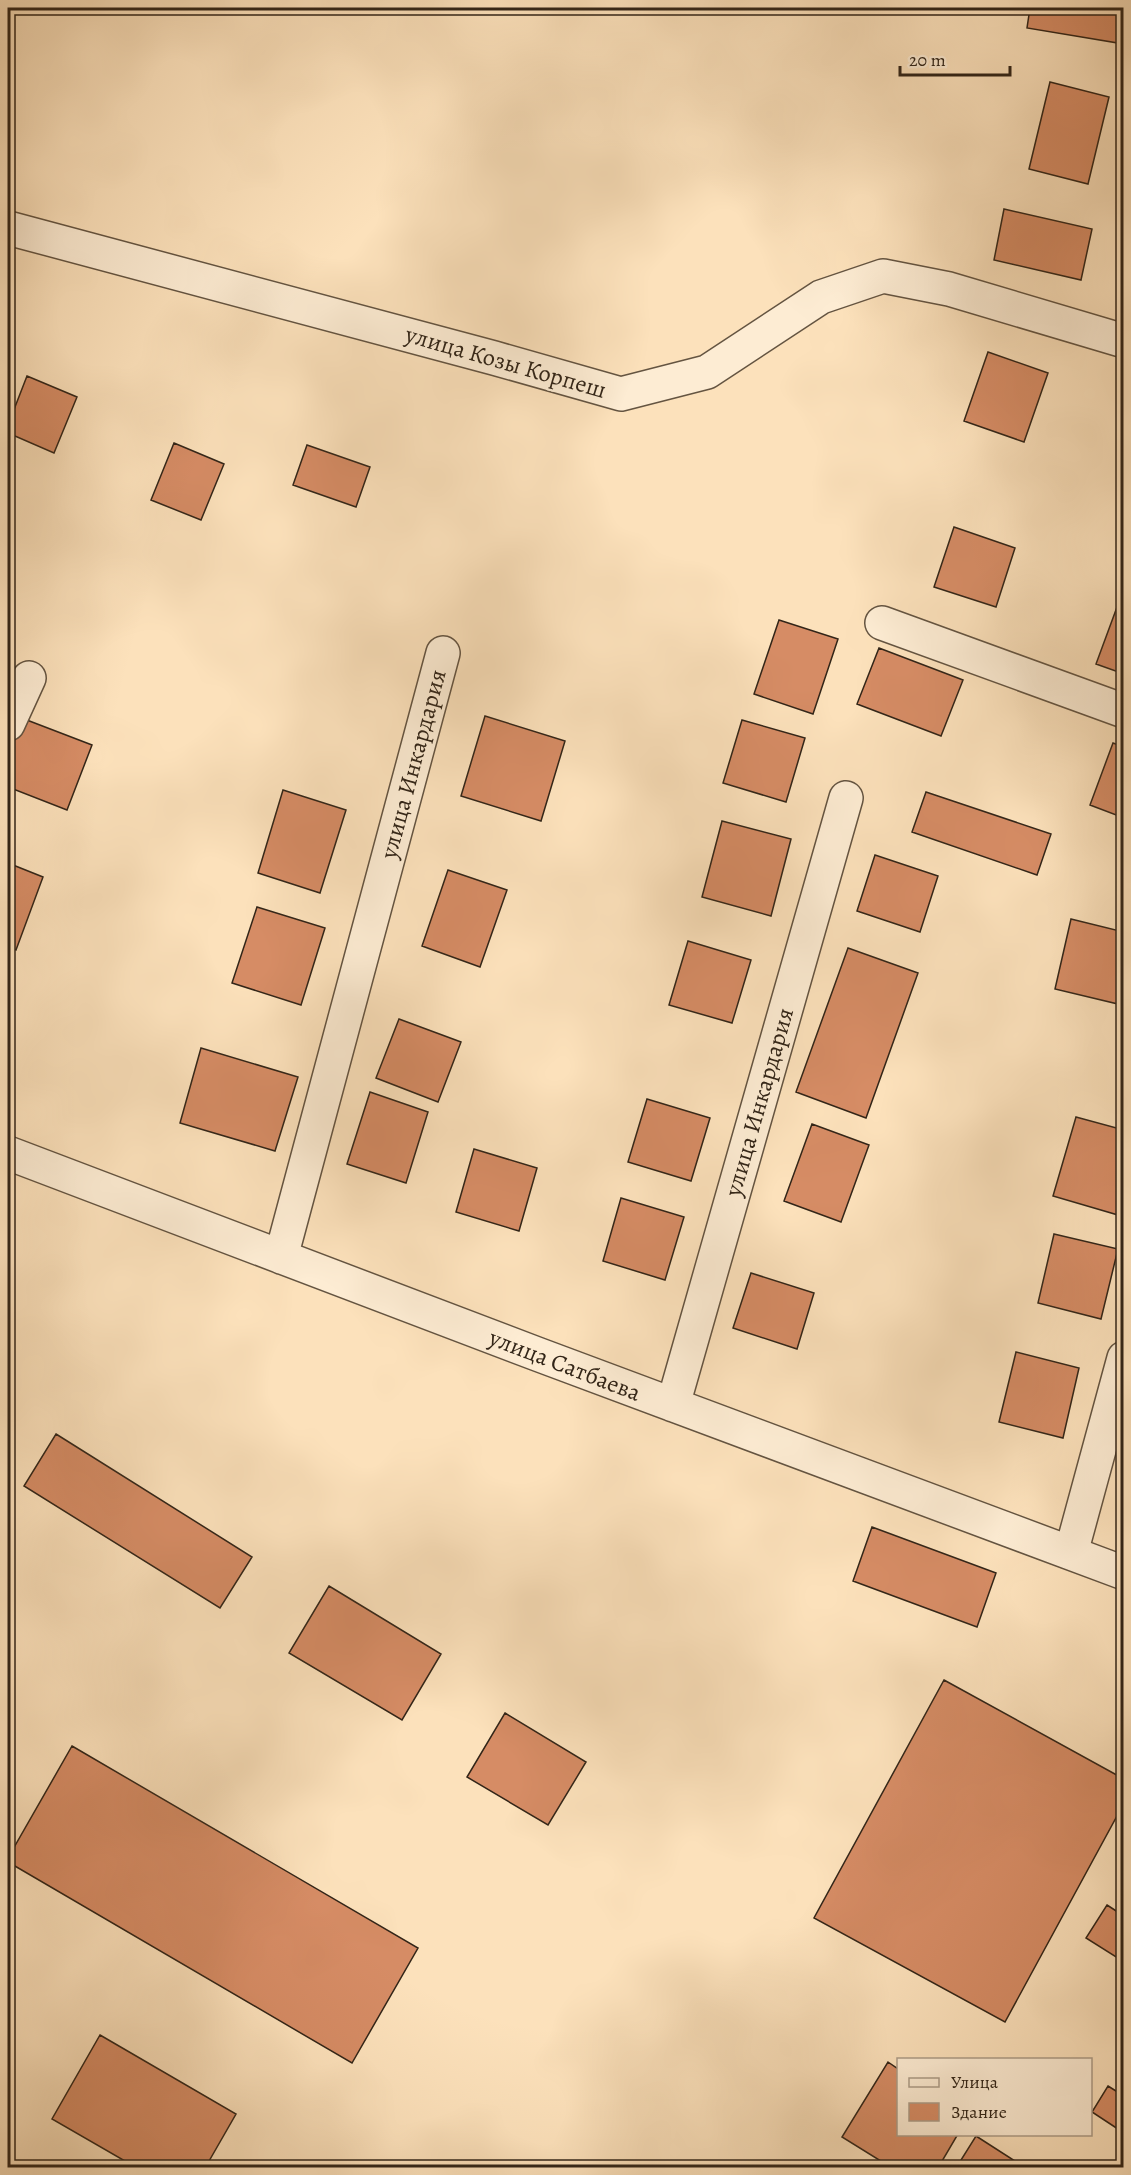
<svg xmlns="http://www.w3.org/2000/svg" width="1131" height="2175" font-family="Alegreya,serif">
  <rect width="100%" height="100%" fill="#fce1bb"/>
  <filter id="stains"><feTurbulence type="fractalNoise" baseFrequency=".00333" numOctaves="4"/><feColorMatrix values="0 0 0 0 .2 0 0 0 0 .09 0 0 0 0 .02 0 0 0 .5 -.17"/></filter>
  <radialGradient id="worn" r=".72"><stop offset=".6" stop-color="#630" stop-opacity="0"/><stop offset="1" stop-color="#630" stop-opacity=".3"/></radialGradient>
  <!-- building -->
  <path fill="#d68c65" stroke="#322518" stroke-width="1.5" d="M1030 8H1124V44L1027 28Z
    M1050 82 1109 97 1088 184 1029 169Z
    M1004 209 1092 229 1081 280 994 260Z
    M988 352 1048 373 1024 442 964 421Z
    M27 376 77 397 54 453 8 433V425Z
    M174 443 224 464 201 520 151 500Z
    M307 445 370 467 356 507 293 485Z
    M954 527 1015 548 996 607 934 587Z
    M1120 599 1124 600V674L1096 664Z
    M779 620 838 639 813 714 754 694Z
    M879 648 963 680 941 736 857 704Z
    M485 716 565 741 541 821 461 796Z
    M19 717 92 745 67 810 8 787V748Z
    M742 720 805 738 786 802 723 783Z
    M1113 743 1124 747V818L1090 805Z
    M283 790 346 810 320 893 258 873Z
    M926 792 1051 834 1037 875 912 832Z
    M722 821 791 839 771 916 702 897Z
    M875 855 938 876 920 932 857 911Z
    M8 863 43 877 16 950 8 946Z
    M448 870 507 890 480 967 422 946Z
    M257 907 325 928 301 1005 232 983Z
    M1071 919 1124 932V982L1118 1004 1055 989Z
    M688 941 751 960 732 1023 669 1005Z
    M848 948 918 973 866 1118 796 1092Z
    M399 1019 461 1042 438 1102 376 1078Z
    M201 1048 298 1077 275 1151 180 1123Z
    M370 1092 428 1112 406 1183 347 1164Z
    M647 1099 710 1118 691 1181 628 1162Z
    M1076 1117 1124 1130V1195L1118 1215 1053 1196Z
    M812 1124 869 1145 841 1222 784 1201Z
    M474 1149 537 1168 519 1231 456 1212Z
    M621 1198 684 1217 665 1280 603 1261Z
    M1054 1234 1118 1249 1101 1319 1038 1303Z
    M751 1273 814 1293 797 1349 733 1328Z
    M1016 1352 1079 1368 1063 1438 999 1422Z
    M56 1434 252 1557 220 1608 24 1486Z
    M872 1527 996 1573 977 1627 853 1581Z
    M329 1586 441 1654 402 1720 289 1653Z
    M944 1680 1124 1779V1803L1005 2022 814 1918Z
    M505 1713 586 1762 548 1825 467 1777Z
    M72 1746 418 1948 352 2063 8 1862V1858Z
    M1107 1905 1124 1916V1962L1086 1938Z
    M100 2035 236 2114 205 2168H137L52 2119Z
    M888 2062 898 2069V2134H958L938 2168H892L842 2137Z
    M1108 2086 1124 2096V2133L1092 2112Z
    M976 2136 1015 2161 1011 2168H956Z"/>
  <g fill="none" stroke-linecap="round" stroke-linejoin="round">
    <defs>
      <path id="minor" d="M8 228 494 358 621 394 707 372 821 297 883 276 949 289 1124 341
        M882 623 1124 711
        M8 724 29 678
        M8 1153 537 1354 1124 1573
        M281 1257 443 653
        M673 1405 846 798
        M1071 1553 1124 1358"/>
    </defs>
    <!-- minor casing -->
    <use href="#minor" stroke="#645441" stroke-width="36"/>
    <!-- minor -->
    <use href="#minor" stroke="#fdecd3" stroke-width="33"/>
  </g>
  <g text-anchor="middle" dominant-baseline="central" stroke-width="4.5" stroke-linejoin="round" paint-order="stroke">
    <!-- street labels -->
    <g font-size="24" fill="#322518" stroke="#fdecd3">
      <text transform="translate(506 362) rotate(16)">улица Козы Корпеш</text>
      <text transform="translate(413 764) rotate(-75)">улица Инкардария</text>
      <text transform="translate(759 1102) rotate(-74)">улица Инкардария</text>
      <text transform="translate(565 1365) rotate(21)">улица Сатбаева</text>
    </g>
  </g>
  <!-- margin -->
  <rect width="1131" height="2175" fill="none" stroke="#fce1bb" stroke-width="30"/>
  <rect x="9" y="9" width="1113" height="2157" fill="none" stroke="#322518" stroke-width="3"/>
  <rect x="15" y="15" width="1101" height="2145" fill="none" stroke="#322518" stroke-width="1.5"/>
  <!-- legend -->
  <rect x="897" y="2058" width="195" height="78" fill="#fdecd3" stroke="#ac9c88" stroke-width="1.5"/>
  <rect x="909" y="2078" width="30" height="9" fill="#fdecd3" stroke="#ac9c88" stroke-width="1.5"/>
  <text x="951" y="2088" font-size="18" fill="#322518">Улица</text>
  <rect x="909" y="2103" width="30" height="18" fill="#d68c65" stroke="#ac9c88" stroke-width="1.5"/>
  <text x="951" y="2118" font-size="18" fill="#322518">Здание</text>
  <!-- scale -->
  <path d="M900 66v9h110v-9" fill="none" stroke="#322518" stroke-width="3"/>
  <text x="909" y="66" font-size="18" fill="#322518" stroke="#fdecd3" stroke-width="4.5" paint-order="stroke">20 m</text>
  <rect width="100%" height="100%" filter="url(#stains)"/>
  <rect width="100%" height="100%" fill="url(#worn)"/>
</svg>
